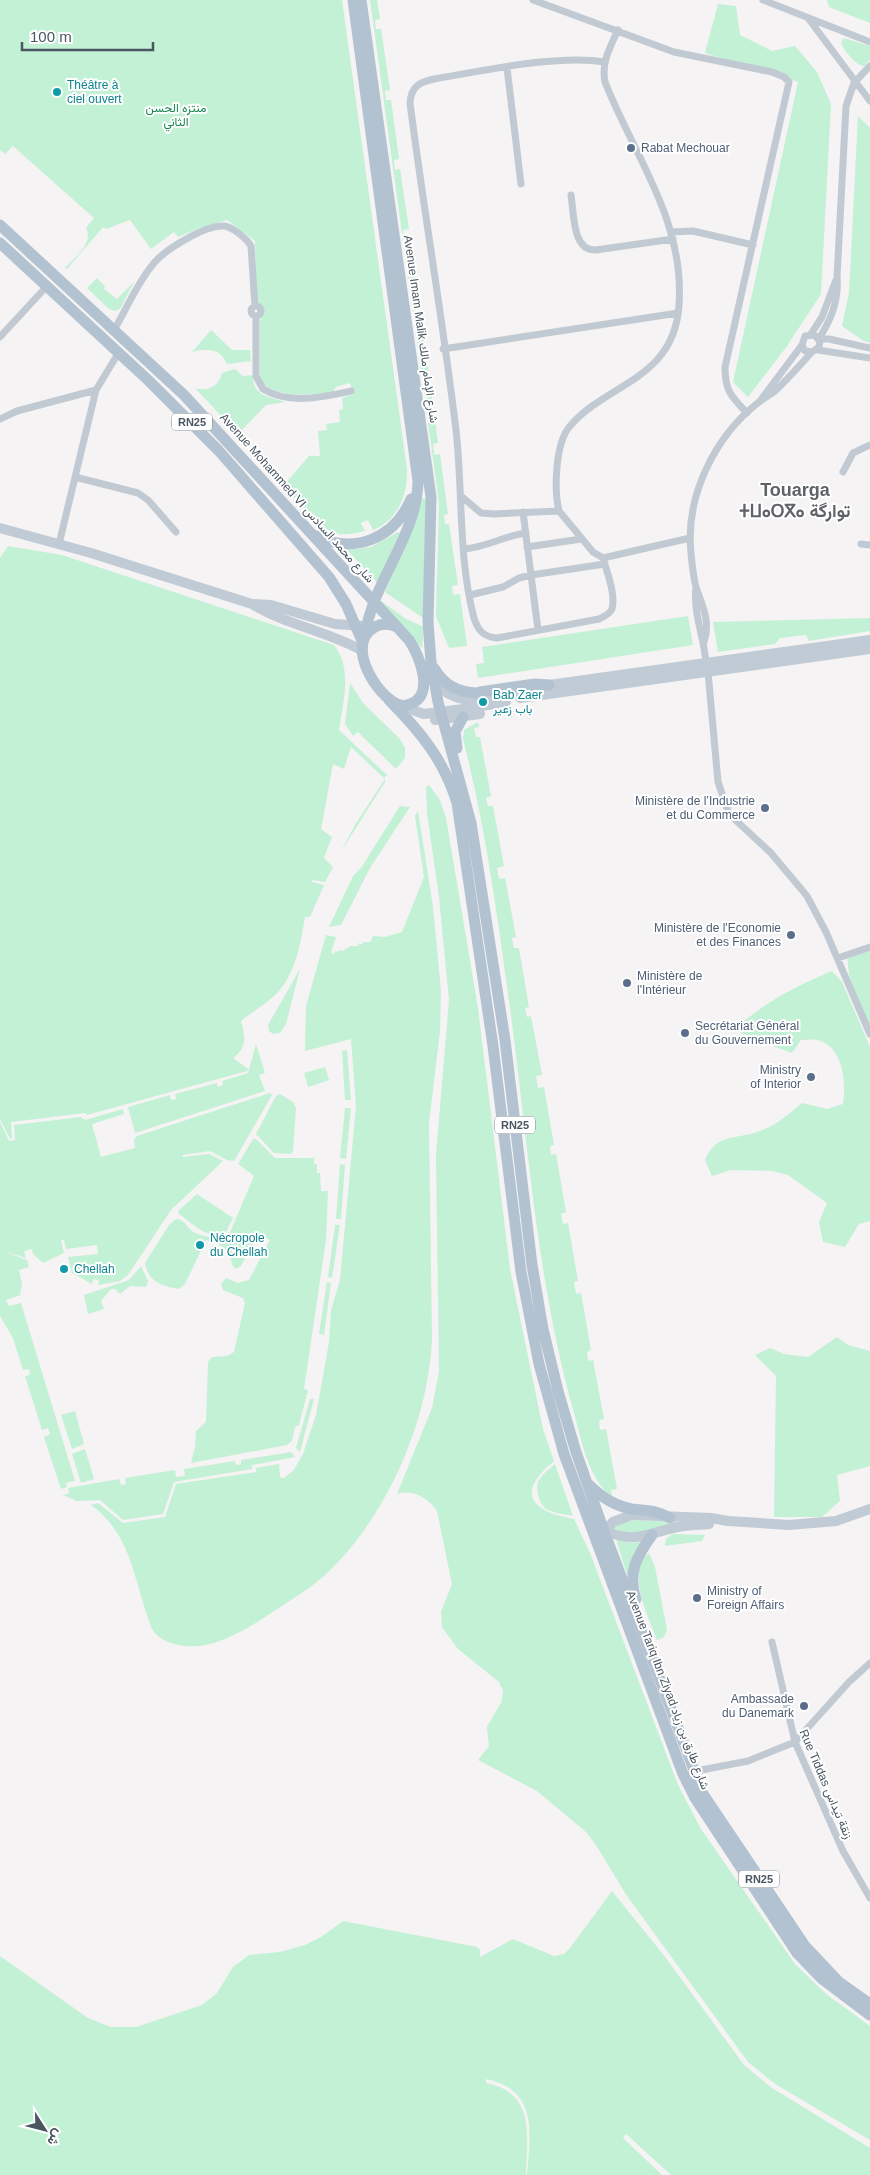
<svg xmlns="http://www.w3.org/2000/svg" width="870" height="2175" font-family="Helvetica,Vazirmatn,'Noto Sans Tifinagh',sans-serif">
  <rect width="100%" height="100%" fill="#f5f3f3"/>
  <!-- green -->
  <path fill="#c3f1d5" d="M0 0H342L407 469C408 494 398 520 373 530L368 520 361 523 365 531C356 533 347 535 338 534 318 530 297 500 284 485L309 456H320L318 431 327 430 326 424 340 422 339 410 343 409 342 398 354 394 350 383 336 387 333 392C312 395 281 398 263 384L260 378V321L264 310 259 303 256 292 255 241 227 220 197 229 178 237 174 232 151 249 130 220 106 229 103 227 67 269 65 268C75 257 94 243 86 228L94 218 13 146 5 154 0 150Z
    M370 0H377L380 19 375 20 376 29H381L390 90 385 91 386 100H391L399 159 394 160 395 170 400 169 409 229 403 230 404 241 410 240 419 303 414 304 415 312H420L429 373 424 374 425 383H430L438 443 433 444 434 455 440 454 448 514 444 515 445 524H449L458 585 452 586 453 595 460 594 467 646 449 648 436 616 439 503Z
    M827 0H870V23L829 7Z
    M718 4 736 6 740 35 772 51 795 46 817 72 831 104 821 294 787 346 748 397 733 382 798 82 705 53Z
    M844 38 870 46V59L865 66C857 67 843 50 841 42Z
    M858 116 870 128V343L862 340 842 326 849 293Z
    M97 278 105 286 104 289 117 299 134 282 120 309 115 311 109 309 87 288Z
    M211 330 232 350H250L251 361 227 364C220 348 207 348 192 352Z
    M235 369 243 376 253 375C253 397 268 396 285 402L266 405 238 434 195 388C208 392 219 386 222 373Z
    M421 498 426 499 423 618 385 592 416 518Z
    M398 532 400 533 378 583 347 550 371 547Z
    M8 546 62 555 334 645C353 669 343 702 339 730L388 776H385V782L340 853 355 825 385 779 351 747 344 769 333 764 321 829 332 837 324 858 333 867 325 882 312 880V882L324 885 310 917H305C301 942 295 976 276 994 266 1004 252 1012 241 1021 245 1037 248 1047 233 1058L248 1069 247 1071 87 1115 85 1113 11 1122 12 1138 10 1139 0 1119V558Z
    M381 601 406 619 424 627 422 648 381 604Z
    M688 616 693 645 478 678 476 664 484 663 482 647Z
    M870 618V631L809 641 806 635 780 638 775 644 718 652 713 622Z
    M350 683 363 703 400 739 405 748V758L396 769 358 732 353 736 345 724Z
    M478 722 479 727 474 728 476 737H480L491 796 486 798 488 806H493L504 866 497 868 499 879 505 878 516 937 512 938 514 948H519L529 1007 525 1008 527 1017 531 1016 542 1075 536 1076 538 1088 544 1087 554 1145 550 1146 551 1155 556 1154 566 1212 561 1214 563 1224 568 1223 578 1281 574 1282 576 1294 581 1293 591 1350 587 1352 588 1361 593 1360 604 1419 599 1420 600 1430 606 1429 617 1489 611 1490 612 1497C588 1478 582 1442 574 1413 536 1279 528 1139 509 1001 497 913 485 824 463 739L464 730Z
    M429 785 440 800 446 818 478 1008 510 1269 543 1429 554 1461C515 1493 531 1512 574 1519L590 1553 678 1785 701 1829 795 1964 826 1994 870 2026V2140L775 2084 748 2062 627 1896 596 1845 586 1832 537 1791 478 1760 489 1746 487 1727 502 1701 503 1691 499 1682 458 1649 442 1627 441 1612 452 1584 437 1511C428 1498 413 1489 397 1494L432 1408 439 1372 436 1155 449 1000 439 897 427 813 426 787Z
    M400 806 410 807 370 868 341 925 329 927 353 876 361 868Z
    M418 811 433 907 441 991 440 1031 429 1123 432 1340C428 1423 386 1519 324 1576 309 1589 291 1600 274 1611 255 1624 236 1636 214 1643 194 1649 164 1648 152 1629 134 1584 133 1535 91 1505L98 1503 123 1523 165 1517 176 1484 256 1472V1468L279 1464 280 1477 284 1478 294 1470 303 1454 316 1415 329 1342 331 1310 340 1280 356 1106 351 1039 305 1051 306 1006 326 935 336 937 331 952 334 954 335 951 338 952 339 950 342 951 351 946H358L359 943 362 945 363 942H370L373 936 385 937 402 932 424 877 415 816Z
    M870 950V1034L849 975 847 955Z
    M300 969 286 1024 280 1033 273 1034 269 1031 268 1025Z
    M832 971 842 982 870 1047V1221L859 1224 845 1247 823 1242 819 1222 827 1203 788 1175 773 1171 731 1170 712 1176 705 1160C716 1133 736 1140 760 1131 776 1126 789 1114 802 1103L827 1109 843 1104C846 1083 844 1046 817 1040 812 1039 806 1040 801 1040L792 1053 751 1038 735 1029C763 1003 796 986 832 971Z
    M256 1044 265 1073 259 1075 265 1091 135 1133 128 1107 170 1095 171 1100 176 1099 175 1094 217 1083 218 1087 223 1085 222 1081 248 1073Z
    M347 1050 351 1100H345L342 1051Z
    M325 1067 329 1080 308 1087 304 1073Z
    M270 1093 272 1095 234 1161 227 1160 210 1151 182 1155 183 1157 209 1154 223 1161 171 1210 128 1275 120 1281 98 1285 99 1280 93 1279 92 1284 72 1273 68 1257 98 1254 97 1245 66 1249 64 1240H61L64 1253 43 1263 33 1254 32 1249 24 1251 26 1258 3 1251 27 1260 29 1267 19 1270 22 1283 20 1295 6 1300 9 1306 21 1303 75 1481 66 1483 67 1487 61 1489 44 1437 50 1434 48 1428 42 1430 25 1376 30 1375 29 1369 23 1370 13 1338 0 1316V1122L9 1141 15 1140 14 1125 81 1117 85 1120 123 1109 124 1114 92 1124 101 1157 135 1148 134 1139 137 1136Z
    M280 1094 293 1102 296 1108 293 1151 291 1154 274 1153 256 1134 276 1096Z
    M345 1108H351L346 1159 340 1158Z
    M253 1139H256L275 1158H314V1164H317V1173H320L321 1191H328L326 1240 304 1389 308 1390 299 1425 295 1427 292 1441 287 1445 191 1463 195 1447 196 1431 206 1422 208 1362 212 1357 227 1356 234 1352 245 1303 243 1298 223 1290 221 1284 226 1278 238 1283 249 1280 270 1240 258 1234 241 1266 236 1269 233 1266C229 1251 222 1242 206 1240L185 1284 179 1289C162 1286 148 1282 145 1263L169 1225 176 1219C185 1220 186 1226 192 1231 199 1236 221 1240 228 1237L254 1176 238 1164Z
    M340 1164 345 1165 341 1219H336Z
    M197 1194 233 1218 226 1232C207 1241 192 1223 178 1213L179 1210Z
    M335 1225H340L332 1278 328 1277Z
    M141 1266 148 1281 146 1287 130 1286 120 1294 115 1289H111L101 1301 104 1309 88 1314 84 1295 129 1280Z
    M327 1282 331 1283 324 1335 319 1334Z
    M837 1337 848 1345 870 1351V1466L837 1475 840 1501 822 1517H774L776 1376 755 1355 770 1348 784 1354 808 1357Z
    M310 1399H314L300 1452 296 1448Z
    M75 1411 84 1444 72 1449 61 1415Z
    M85 1449 94 1479 81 1483 72 1454Z
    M291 1452 295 1457 252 1465V1469L174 1482 163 1514 123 1520 100 1500 77 1501 63 1495 69 1493 68 1488 119 1479 121 1485 126 1484 125 1478 175 1470 176 1477 185 1476 184 1469 235 1461 236 1465 241 1464V1460Z
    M555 1464 573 1516C555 1512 542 1514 538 1494 534 1479 544 1474 555 1464Z
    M627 1520 679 1522 638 1535 611 1529Z
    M671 1535 674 1534 705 1535 702 1541 665 1546 666 1539Z
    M616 1539 632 1543 643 1541 627 1575Z
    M649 1553 655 1567 667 1630 664 1637 657 1640C649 1618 625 1571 649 1553Z
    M612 1891 666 1958 744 2065 772 2088 870 2148V2175H671L626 2134 623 2138 662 2175H527C530 2134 539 2090 486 2079V2083C536 2093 527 2136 526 2175H0V1956L88 2018 111 2027H136L202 2005 217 1993 233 1967 249 1955 280 1952 305 1945 321 1937 343 1921 477 1947 480 1950V1957L513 1939 554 1956 564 1954 570 1948Z"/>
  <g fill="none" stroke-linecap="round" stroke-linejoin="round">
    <!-- street -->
    <path stroke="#c1cad2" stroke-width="7" d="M533 0 674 52 772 72 784 77 789 82 725 367C725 391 731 396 747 413
      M763 0 870 42
      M808 18 870 101
      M507 68 521 184
      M571 195C574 213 572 251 596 250L673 239
      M671 232 693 231 753 245
      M251 311a5 5 0 1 1 10 0a5 5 0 1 1-10 0Z
      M256 316V376L263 389C289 405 323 397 351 391
      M114 330C127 308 137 283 154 263 166 249 205 225 224 226 233 227 247 239 251 246L255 306
      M811 334 822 317 836 280
      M0 337 47 286
      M819 338C832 319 839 300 837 277L846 106 854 83 870 66
      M819 339H829L870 348
      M443 349 678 313
      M818 350 870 358
      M760 401 802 345 805 336 814 335 820 341 819 347 812 352 805 351 802 345
      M0 419 17 411 96 390
      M843 472 853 453 870 445
      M75 477 138 493 148 500 176 532
      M462 497 481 513 494 514 559 511 593 552 603 558 690 538
      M559 511C554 490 555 443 570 426 608 382 674 380 679 305 685 220 634 156 605 82 601 63 610 47 618 30
      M523 512 538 630
      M59 544 96 390 119 352
      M861 544 870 545
      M527 547 581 539
      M464 549C487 547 504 536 526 533
      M603 558C607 572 616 595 612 609 610 614 603 617 599 619L497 638C484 637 478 631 474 618 458 557 463 492 456 430 443 321 424 212 410 103 411 87 419 82 434 79 482 71 558 54 605 62
      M696 587C693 614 704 636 706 663
      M470 595 503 587 519 578 531 575 605 564
      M704 642C711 622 702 605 696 587 693 576 692 563 691 553 685 496 715 436 759 402 764 398 770 395 775 391 788 379 800 365 812 352
      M708 672 718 782 729 814 771 853 807 896 826 932 870 1034
      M838 958 870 947
      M772 1642 795 1742 843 1851 870 1898
      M691 1772 748 1761 795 1742 849 1682 870 1663"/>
    <!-- secondary -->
    <path stroke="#c1cbd6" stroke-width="10" d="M0 528 91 553 252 604C286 625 328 631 363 651
      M252 604 271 605 335 624 363 626
      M432 678C443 694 459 701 478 700
      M520 698 870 649
      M481 700 549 685 870 640
      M399 705 424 714 479 707
      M482 706 506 702
      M435 720 480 714
      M600 1529C637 1545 643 1534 678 1527 689 1525 699 1525 709 1524
      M601 1535 613 1522 631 1515 711 1518 728 1521 789 1525 836 1521 870 1509"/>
    <!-- primary -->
    <path stroke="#b3c2d1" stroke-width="11" d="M353 0 418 481C417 537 372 582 365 636
      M361 0 431 497 428 622 431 662 438 702 471 823 505 1040 532 1265 543 1329 558 1391 576 1452 604 1531 703 1794 805 1946 839 1982 870 2004
      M0 225 184 395 409 640C419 654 436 696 410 704 403 707 398 705 392 701 373 689 346 643 375 627 382 623 390 624 397 627
      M0 243 148 380 219 451 329 577 346 604 363 643
      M316 536C354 555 395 538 411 499
      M434 668C444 685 457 692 477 693
      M480 692 535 684 549 685
      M389 700C420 731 444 760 457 803L493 1046 521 1272 539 1364 564 1454 683 1774 695 1798 797 1953 821 1978 870 2015
      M457 748 455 732 463 717
      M588 1484C600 1496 614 1506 632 1509 646 1511 657 1510 670 1518
      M636 1599C627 1573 637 1556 652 1535"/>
  </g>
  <!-- markers -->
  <g fill="#0f9aa8" stroke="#fff" stroke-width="2">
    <circle cx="57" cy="92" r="5"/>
    <circle cx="483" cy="702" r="5"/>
    <circle cx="200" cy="1245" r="5"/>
    <circle cx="64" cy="1269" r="5"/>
  </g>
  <g fill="#5c6f8a" stroke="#fff" stroke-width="2">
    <circle cx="631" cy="148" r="5"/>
    <circle cx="765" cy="808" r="5"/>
    <circle cx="791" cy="935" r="5"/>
    <circle cx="627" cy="983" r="5"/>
    <circle cx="685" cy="1033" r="5"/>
    <circle cx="811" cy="1077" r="5"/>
    <circle cx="697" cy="1598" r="5"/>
    <circle cx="804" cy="1706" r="5"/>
  </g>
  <g text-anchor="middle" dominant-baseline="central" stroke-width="4" stroke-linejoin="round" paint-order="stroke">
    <!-- shield labels -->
    <g fill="#fff" stroke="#808990" stroke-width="1">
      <rect x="172" y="413.5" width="40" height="17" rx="4"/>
      <rect x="495" y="1116.5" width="40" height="17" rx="4"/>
      <rect x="739" y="1870.5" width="40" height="17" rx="4"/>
    </g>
    <g font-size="11" font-weight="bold" fill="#4a5661">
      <text x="192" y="422">RN25</text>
      <text x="515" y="1125">RN25</text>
      <text x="759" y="1879">RN25</text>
    </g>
    <!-- culture labels -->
    <g font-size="12" fill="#0d838f" stroke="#fff" text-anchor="start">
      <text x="67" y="85">Théâtre à<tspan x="67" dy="14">ciel ouvert</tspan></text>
      <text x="493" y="695">Bab Zaer<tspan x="493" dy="14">باب زعير</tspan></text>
      <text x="210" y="1238">Nécropole<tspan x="210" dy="14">du Chellah</tspan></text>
      <text x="74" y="1269">Chellah</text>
    </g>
    <!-- park labels -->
    <g font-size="12" fill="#17864f" stroke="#fff">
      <text x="176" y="108">منتزه الحسن<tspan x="176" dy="14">الثاني</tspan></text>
    </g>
    <!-- service labels -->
    <g font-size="12" fill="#4e5e75" stroke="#fff" text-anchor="start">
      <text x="641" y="148">Rabat Mechouar</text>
      <text x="755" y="801" text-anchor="end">Ministère de l’Industrie<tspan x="755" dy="14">et du Commerce</tspan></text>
      <text x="781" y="928" text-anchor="end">Ministère de l'Economie<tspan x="781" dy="14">et des Finances</tspan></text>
      <text x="637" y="976">Ministère de<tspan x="637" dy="14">l'Intérieur</tspan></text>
      <text x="695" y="1026">Secrétariat Général<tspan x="695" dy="14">du Gouvernement</tspan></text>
      <text x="801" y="1070" text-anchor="end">Ministry<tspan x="801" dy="14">of Interior</tspan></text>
      <text x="707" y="1591">Ministry of<tspan x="707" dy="14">Foreign Affairs</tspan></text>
      <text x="794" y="1699" text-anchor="end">Ambassade<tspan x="794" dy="14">du Danemark</tspan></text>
    </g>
    <!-- street labels -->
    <g font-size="12" fill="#4a5661" stroke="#fff">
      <text transform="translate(421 329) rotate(82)">Avenue Imam Malik شارع الإمام مالك</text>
      <text transform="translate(297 498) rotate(48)">Avenue Mohammed VI شارع محمد السادس</text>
      <text transform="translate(668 1690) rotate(69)">Avenue Tariq Ibn Ziyad شارع طارق بن زياد</text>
      <text transform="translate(826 1784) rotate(67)">Rue Tiddas زنقة تيداس</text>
    </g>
    <!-- district labels -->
    <g font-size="18" font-weight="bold" fill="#5f6368" stroke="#fff">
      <text x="795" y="490">Touarga<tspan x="795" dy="21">ⵜⵡⴰⵔⴳⴰ توارگة</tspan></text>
    </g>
  </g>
  <!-- north arrow -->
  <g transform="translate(45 2130) rotate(126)" stroke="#ffffff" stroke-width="4" paint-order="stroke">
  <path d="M0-4L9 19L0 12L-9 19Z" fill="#4a5661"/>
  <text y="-8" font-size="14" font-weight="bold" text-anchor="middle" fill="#4a5661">ش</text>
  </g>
  <!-- scale -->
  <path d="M22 42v8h131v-8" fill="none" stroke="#4a5661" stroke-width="2.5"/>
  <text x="30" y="42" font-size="15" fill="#4a5661" stroke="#ffffff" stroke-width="4" paint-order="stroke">100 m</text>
</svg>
